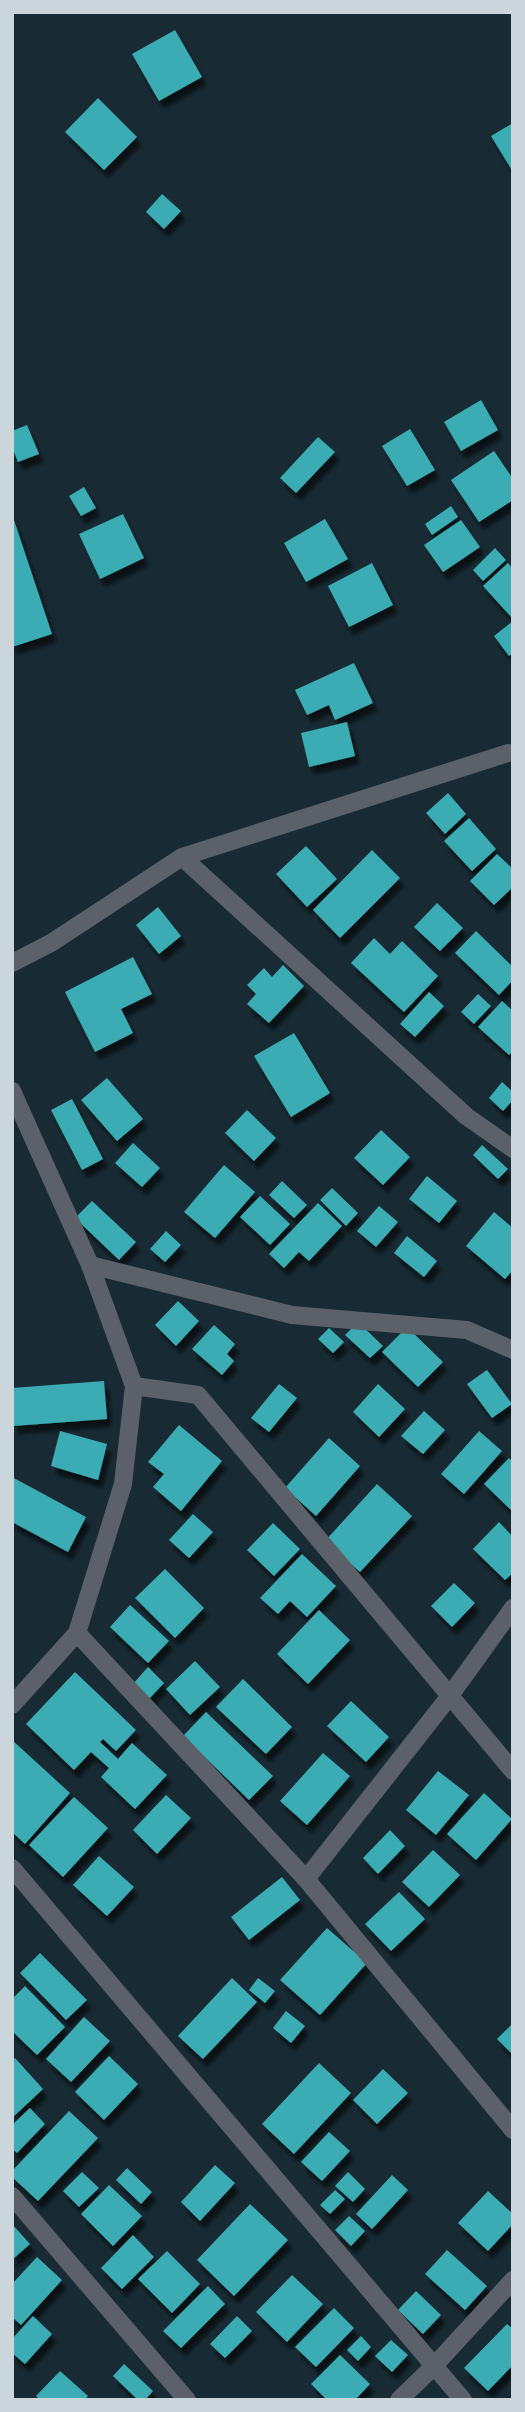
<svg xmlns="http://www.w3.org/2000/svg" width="525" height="2412" font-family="'Roboto Condensed',sans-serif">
  <defs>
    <filter id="shadow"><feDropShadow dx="4.5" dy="8" stdDeviation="2" flood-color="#0009"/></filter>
  </defs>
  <rect width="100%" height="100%" fill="#182b34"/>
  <!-- building -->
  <path fill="#3aacb3" filter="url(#shadow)" d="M175 30 202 77 159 101 132 54Z
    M98 98 137 137 104 170 65 132Z
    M513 123V172L491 136Z
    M162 194 181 211 164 229 146 212Z
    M481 400 498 430 461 451 444 422Z
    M27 425 39 454 18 462 12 447V431Z
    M410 429 435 470 407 486 382 446Z
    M318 437 335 452 296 493 280 478Z
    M494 451 513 479V500L479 522 451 480Z
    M84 487 96 508 81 516 69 496Z
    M451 506 458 517 432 535 425 524Z
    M12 514 52 634 12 647Z
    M123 514 144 558 100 579 79 534Z
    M325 519 348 559 306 582 284 543Z
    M461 520 480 547 443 572 424 545Z
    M495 548 506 560 483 581 473 570Z
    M372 563 393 605 349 627 328 586Z
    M508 563 513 569V619L483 586Z
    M513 621V653L509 656 494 636Z
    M354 663 373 703 335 720 329 705 307 715 295 690Z
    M347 722 355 756 309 767 301 733Z
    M448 793 466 814 445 834 426 813Z
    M469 818 496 849 472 871 444 841Z
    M306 846 337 879 307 907 276 874Z
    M372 850 400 878 340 938 313 910Z
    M497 854 513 869V887L494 905 470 881Z
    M437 903 463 928 440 951 414 927Z
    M158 907 181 936 159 954 136 925Z
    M476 931 513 967V980L499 995 455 953Z
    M374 938 390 954 402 941 438 976 404 1012 351 963Z
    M133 957 152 994 121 1009 133 1033 95 1052 65 992Z
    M283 965 304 986 269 1023 247 1004 256 994 247 985 264 968 272 977Z
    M429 992 444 1006 415 1037 400 1024Z
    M478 994 491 1006 474 1024 461 1012Z
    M502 1001 513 1011V1051L509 1055 478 1027Z
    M294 1033 330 1093 291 1117 254 1056Z
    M107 1078 143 1119 117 1141 81 1100Z
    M502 1082 513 1092V1100L503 1111 489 1098Z
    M72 1099 103 1159 82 1170 51 1110Z
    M247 1110 276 1138 254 1161 225 1133Z
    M381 1130 410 1157 383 1185 354 1158Z
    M133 1143 160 1168 142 1187 115 1163Z
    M482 1145 508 1169 498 1179 473 1155Z
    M224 1165 255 1192 215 1238 184 1212Z
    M427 1176 457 1201 439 1223 409 1199Z
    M282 1181 307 1205 294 1218 269 1195Z
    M332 1188 358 1213 346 1226 320 1200Z
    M260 1196 290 1224 270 1245 240 1217Z
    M92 1201 136 1242 119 1260 75 1218Z
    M318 1203 342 1226 309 1261 299 1252 284 1268 269 1254Z
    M379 1206 398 1222 376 1247 357 1231Z
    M494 1212 513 1228V1270L505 1279 466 1246Z
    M166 1231 181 1245 165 1262 150 1249Z
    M407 1236 437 1261 424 1277 394 1253Z
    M178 1301 199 1321 176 1346 155 1325Z
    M358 1322 383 1346 370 1358 345 1335Z
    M214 1325 235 1344 227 1354 234 1361 222 1375 192 1349Z
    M407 1327 443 1362 418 1387 382 1352Z
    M329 1328 344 1342 333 1353 318 1339Z
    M487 1370 512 1404 492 1418 467 1384Z
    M104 1381 107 1419 13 1426 12 1388Z
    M279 1384 297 1398 269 1432 251 1418Z
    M378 1384 405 1409 379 1437 353 1412Z
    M424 1411 445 1430 423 1454 401 1436Z
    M179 1425 222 1461 181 1511 153 1487 164 1474 148 1462Z
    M60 1431 107 1444 98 1480 51 1466Z
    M479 1431 502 1451 464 1494 441 1474Z
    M329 1438 360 1466 316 1516 285 1488Z
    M509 1458 513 1462V1512L484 1484Z
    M12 1477 86 1517 68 1552 12 1522Z
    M377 1484 412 1516 360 1572 325 1541Z
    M193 1514 213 1532 189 1558 169 1540Z
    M499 1522 513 1537V1573L505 1580 473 1549Z
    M273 1523 300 1549 274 1576 247 1550Z
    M302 1554 336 1586 307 1617 290 1601 278 1614 260 1598Z
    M165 1569 204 1608 175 1638 135 1598Z
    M454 1583 475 1603 452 1627 431 1606Z
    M130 1605 169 1641 148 1663 110 1627Z
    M319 1610 350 1640 308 1684 277 1654Z
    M195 1661 220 1687 190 1715 166 1689Z
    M148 1667 164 1683 149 1699 133 1684Z
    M75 1672 136 1730 116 1751 103 1739 100 1742 118 1759 132 1743 167 1775 135 1809 101 1777 109 1768 91 1752 74 1770 26 1724Z
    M243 1679 292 1727 266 1754 216 1707Z
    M351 1701 389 1737 366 1762 327 1726Z
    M206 1712 273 1776 249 1800 183 1736Z
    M12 1740 70 1793 25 1844 12 1832Z
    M323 1753 350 1776 307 1825 280 1801Z
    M438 1771 469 1795 436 1835 406 1810Z
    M484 1793 512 1819 476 1860 447 1834Z
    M166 1795 191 1818 157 1854 133 1830Z
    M74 1797 108 1828 63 1877 29 1845Z
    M390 1830 405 1846 378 1874 363 1858Z
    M433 1850 460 1875 429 1907 402 1882Z
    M99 1856 134 1887 107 1916 73 1885Z
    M282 1877 300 1900 249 1940 231 1917Z
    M399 1892 425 1919 391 1951 365 1924Z
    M327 1928 367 1963 320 2015 280 1980Z
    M40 1953 87 2000 66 2020 20 1973Z
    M232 1978 257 2002 203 2059 178 2036Z
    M258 1978 275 1991 265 2003 249 1990Z
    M25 1986 65 2027 37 2055 12 2031V1999Z
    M286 2011 305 2026 291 2043 273 2028Z
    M84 2017 110 2041 71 2082 46 2059Z
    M513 2023V2055L497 2039Z
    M109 2056 138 2084 104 2120 75 2092Z
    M15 2058 43 2089 12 2118V2061Z
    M319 2063 351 2093 294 2154 262 2124Z
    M383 2069 408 2093 377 2124 353 2100Z
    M30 2108 45 2124 17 2153 12 2149V2125Z
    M69 2111 98 2138 38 2201 12 2177V2171Z
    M329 2132 350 2151 322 2181 301 2162Z
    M215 2165 235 2183 200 2221 181 2202Z
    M127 2168 152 2192 141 2204 116 2180Z
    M82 2172 99 2188 79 2207 63 2191Z
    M348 2172 365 2189 353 2202 335 2186Z
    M392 2175 408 2190 372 2229 356 2214Z
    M109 2185 142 2216 113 2246 81 2214Z
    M335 2190 345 2199 330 2214 320 2205Z
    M488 2191 513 2214V2224L488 2251 458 2223Z
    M250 2204 288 2240 234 2296 197 2260Z
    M349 2216 365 2231 351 2246 335 2230Z
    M12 2224 30 2244 12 2260Z
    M133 2235 154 2257 122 2289 101 2268Z
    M447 2250 487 2286 465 2310 425 2274Z
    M167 2251 200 2284 172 2313 138 2279Z
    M37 2257 62 2280 21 2325 12 2317V2284Z
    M292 2275 323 2304 287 2342 256 2312Z
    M208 2286 225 2304 181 2348 163 2331Z
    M416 2291 441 2315 423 2334 398 2310Z
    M334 2308 354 2328 316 2367 295 2347Z
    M33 2316 52 2334 25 2364 12 2353V2339Z
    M237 2316 252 2331 225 2358 210 2344Z
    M507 2324 513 2329V2365L488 2391 464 2368Z
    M361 2336 371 2347 358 2361 347 2350Z
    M391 2340 408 2355 392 2372 375 2356Z
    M340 2355 370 2384 355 2400H327L311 2384Z
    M124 2364 153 2391 145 2400H138L113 2376Z
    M60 2371 88 2396 85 2400H40L36 2396Z"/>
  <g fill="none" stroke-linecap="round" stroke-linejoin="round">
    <!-- minor -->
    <path stroke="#5c6169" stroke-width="18" d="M182 857 466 1116 513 1149
      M12 963 51 943 182 857 508 753
      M90 1265 292 1315 467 1330 513 1350
      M134 1386 198 1395 513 1771
      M12 1705 77 1633
      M12 1868 463 2400
      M306 1879 449 1697 513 1608
      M12 2196 187 2400
      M399 2400 433 2367 513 2280"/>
    <!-- tertiary -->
    <path stroke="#5c6169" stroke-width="18" d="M12 1091 90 1265 134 1386 123 1484 77 1633 306 1879 513 2130"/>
  </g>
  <!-- border -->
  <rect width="525" height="2412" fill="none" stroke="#cad6db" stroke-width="28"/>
</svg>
